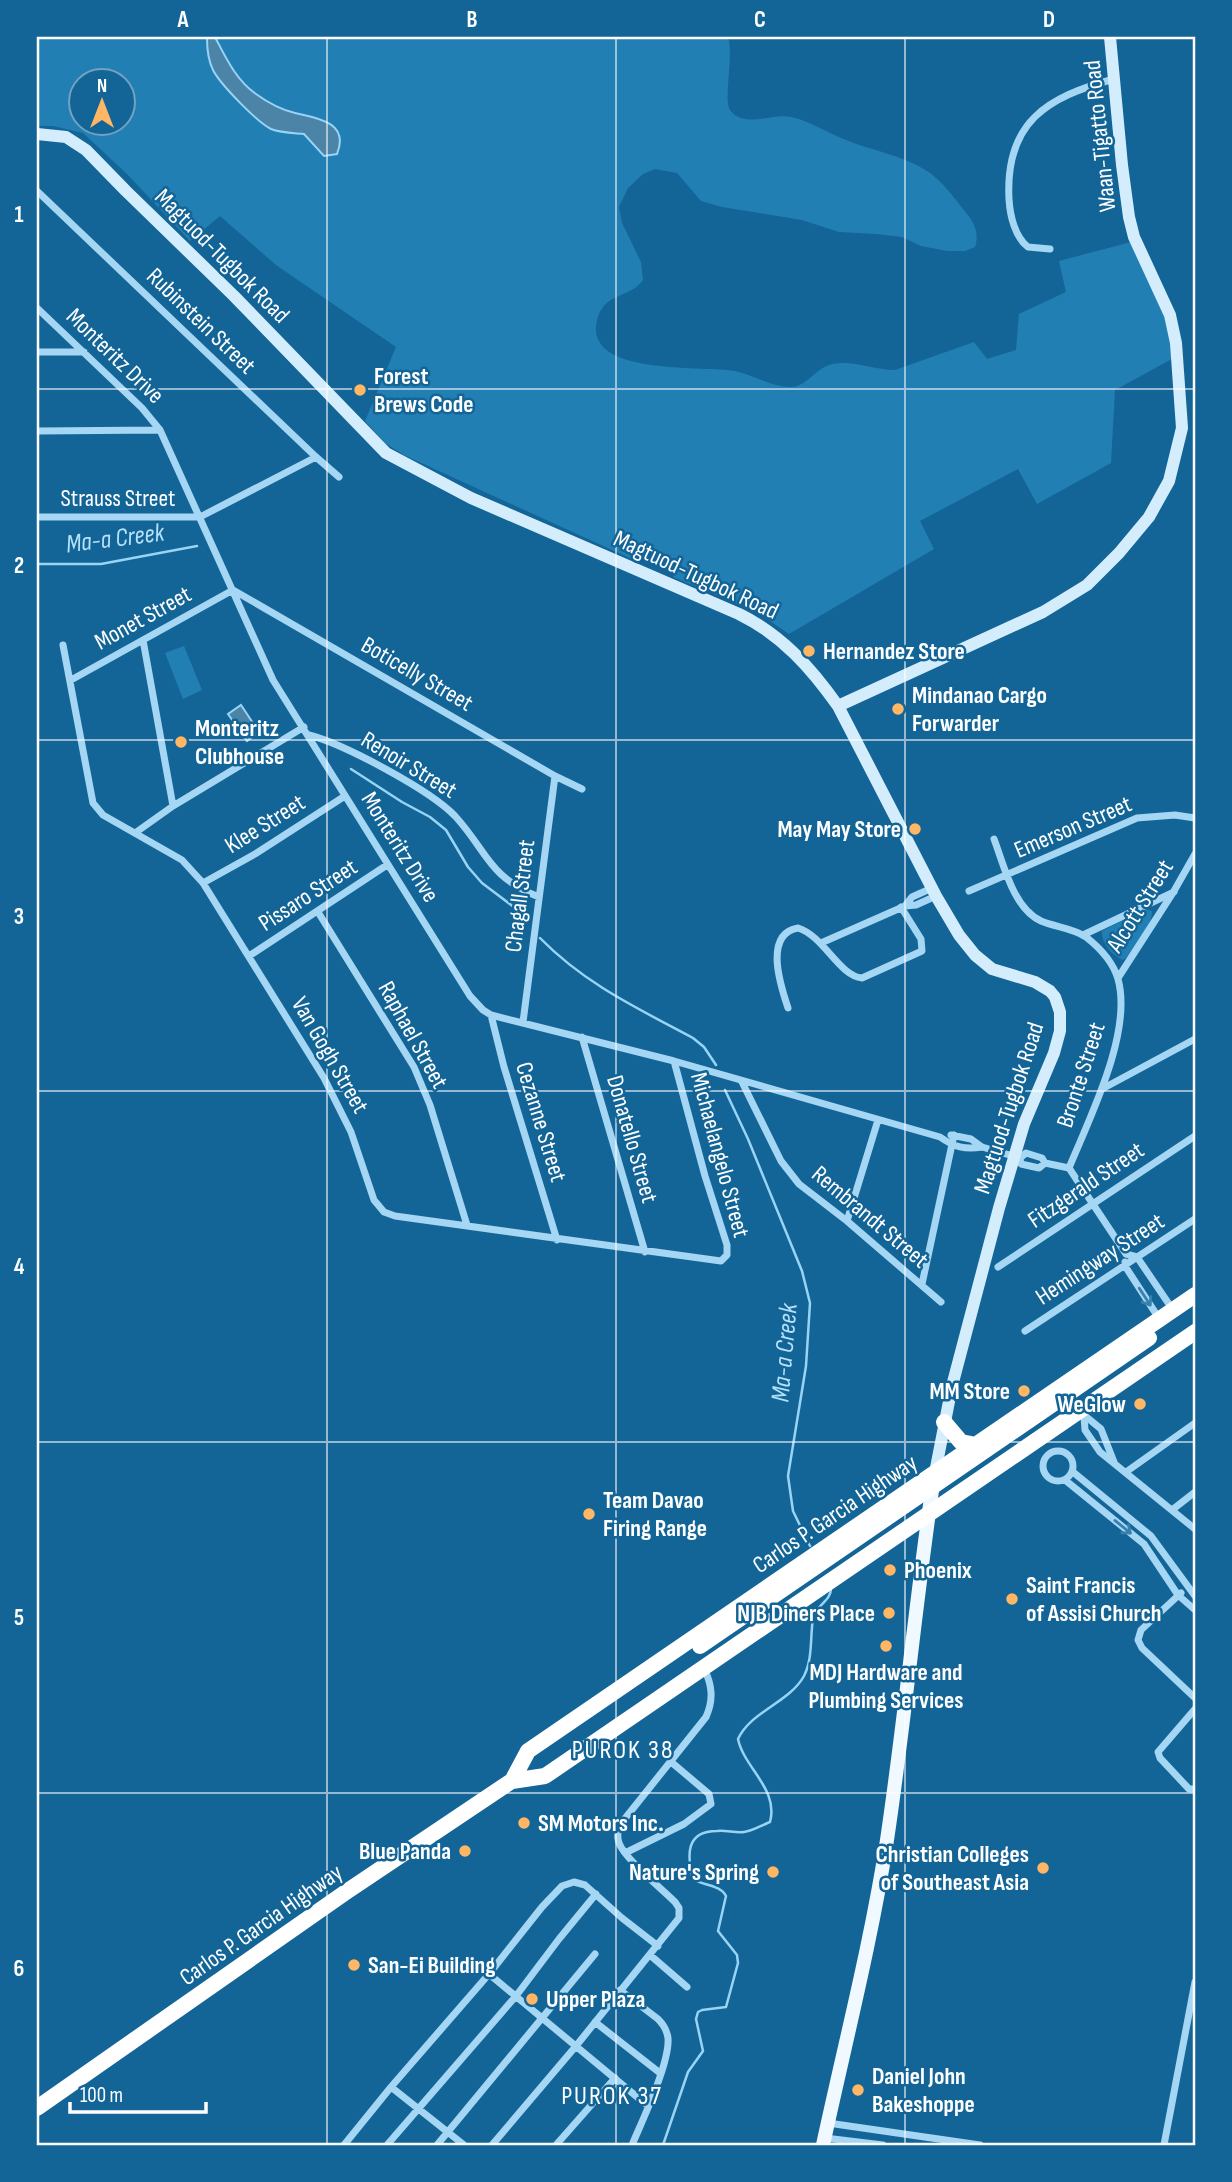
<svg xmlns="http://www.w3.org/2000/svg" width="1232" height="2182" font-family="'Sofia Sans Condensed',sans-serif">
  <rect width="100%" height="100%" fill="#136597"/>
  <!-- green -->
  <path fill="#227fb4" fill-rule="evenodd" d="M37 37H728C734 56 723 100 730 110 744 129 772 113 791 117 810 121 828 133 846 140 873 151 906 156 930 173 943 183 953 196 963 209 973 221 980 231 975 247L965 251H947L921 246 902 237 877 234 839 232 802 220 722 207 701 201 677 173 655 169 643 174 628 188 619 207 622 223 641 262 643 280C628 300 605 291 597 320 583 377 704 365 735 371 754 375 771 387 791 387 806 387 816 368 832 364 854 360 873 370 895 370L974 342 987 359 1016 350 1019 314 1066 292 1059 261 1131 242 1165 317 1170 331 1172 359 1115 390 1111 463 1037 504 1018 469 920 521 934 549 789 634 757 612 673 577 679 563 642 547 634 560 404 455 385 443 365 421 396 347 276 265 220 216 190 241 127 174 83 133 53 126H37ZM80 80H122V122H80Z
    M184 646 202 690 183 699 165 653Z
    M1146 909 1152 911C1152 927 1136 951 1123 960 1112 955 1101 943 1102 931Z"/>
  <!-- water -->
  <path fill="#4b84a7" stroke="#97d4f6" stroke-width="2" d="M215 37C226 58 236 80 256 94 267 102 282 110 295 113 317 118 350 122 337 154L324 156 304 134C294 133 281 133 271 129 257 122 220 84 213 70 208 60 207 48 207 38Z
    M241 705 259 732 247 741 228 714Z"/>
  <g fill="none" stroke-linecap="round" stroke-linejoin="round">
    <!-- stream -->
    <path stroke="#97d4f6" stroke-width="2.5" d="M37 564H101L197 546
      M351 769 402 802 430 817 446 830 468 867 482 883 523 914
      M540 938C585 984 637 1008 693 1038L704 1047 716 1065
      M725 1090 748 1139 802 1271 810 1303 806 1366 788 1476 793 1511 810 1546
      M663 2145 688 2072 703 2051 696 2019 698 2012 702 2010 726 2007 738 1963 737 1955 718 1931 726 1896C720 1884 703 1886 693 1879 687 1856 685 1831 717 1831 726 1830 735 1833 744 1832 753 1831 762 1825 770 1822 779 1789 744 1768 738 1739 751 1711 789 1703 804 1676 813 1658 810 1637 813 1618 816 1605 832 1601 831 1587"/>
    <!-- street -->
    <path stroke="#a5d6f3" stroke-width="7" d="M37 191 316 457 339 477
      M1050 249 1028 247C1015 237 1010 216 1009 199 1005 122 1047 97 1114 79
      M37 308 142 408 160 430 273 680 470 996 483 1010 491 1015 674 1061 940 1137C954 1147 965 1150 982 1147
      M37 352H84
      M37 431 160 430
      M37 517H200L316 457
      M143 640 173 806
      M63 645 93 803 103 815 182 860 203 883 324 1078 351 1132 374 1200 384 1212 395 1216 721 1261 727 1255V1245L705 1176 674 1061
      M71 680 233 590 555 776 582 789
      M309 735C344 744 430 790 455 816 488 852 487 876 539 897
      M135 833 173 806 304 727
      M994 839C1004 865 1013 908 1041 921 1055 927 1073 928 1086 937 1100 948 1113 962 1118 979 1133 1033 1089 1119 1069 1168
      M203 883 255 854 345 796
      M969 891 1137 818 1175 815 1195 818
      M905 906 912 897 932 888
      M318 912 414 1067 430 1105 467 1225
      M1083 935 1174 892
      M821 943 905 906 916 905 936 896
      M249 956 387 865
      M1118 978 1174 891 1195 854
      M788 1008C781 987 763 934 798 928 824 936 839 976 862 978L922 951 921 939 901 907
      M491 1015 504 1067 557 1240
      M523 1022 555 776
      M582 1037 645 1252
      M742 1082 781 1161 799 1184 847 1221 941 1302
      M1102 1089 1195 1039
      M951 1135 971 1139 982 1147 1020 1158 1021 1164 1039 1168 1045 1163
      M1020 1158 1026 1153 1042 1158 1045 1163 1069 1168 1126 1254 1137 1257 1173 1310
      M847 1221 878 1120
      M1125 1262V1266L1160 1320
      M998 1267 1195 1136
      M922 1284 954 1135
      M1025 1331 1195 1219
      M1084 1415 1101 1429 1114 1462
      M1084 1416 1085 1430 1100 1452 1195 1529
      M1043 1466a15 15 0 1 1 30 0a15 15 0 1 1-30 0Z
      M1073 1472 1151 1536 1195 1596
      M1126 1472 1195 1423
      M1065 1480 1144 1544 1178 1595 1195 1610
      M1172 1510 1195 1492
      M1181 1593 1141 1630 1138 1640 1142 1648 1195 1698
      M1195 1709 1158 1752 1160 1758 1189 1789H1195
      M625 1853 684 1824 711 1804 709 1794 670 1761
      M650 1955 687 1987
      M489 1974 648 2106
      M620 1990 658 2019C663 2024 667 2031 668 2038 670 2063 642 2121 632 2145
      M595 2022 660 2073
      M391 2087 464 2145
      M828 2123 980 2145
      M825 2138 883 2145
      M344 2145 391 2087 489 1974 542 1907 562 1886 574 1882 585 1885 622 1918 658 1946
      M387 2145 516 1996 559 1939 596 1894
      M437 2145 595 1954
      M492 2145 576 2046 679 1918V1908L675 1902C661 1888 625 1859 619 1843 616 1834 619 1828 623 1821L706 1717C714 1699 712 1685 704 1668
      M556 2145 615 2078
      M1164 2145 1195 1982"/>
    <!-- secondary -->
    <path stroke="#d4edfc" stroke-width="12" d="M37 134 66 137 86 150 126 191 234 296 386 453 471 498 739 614C782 635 811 668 838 706L936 896 959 935 975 955 992 969 1035 982 1050 991 1055 997 1060 1012V1031L1054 1053 1024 1124 999 1208 952 1386 935 1473
      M838 706 1043 612 1087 585 1119 553 1149 517 1169 481 1182 428 1176 343 1170 315 1134 237 1129 217 1122 165 1110 37"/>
    <!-- primary -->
    <path stroke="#f0f9ff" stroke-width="14" d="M823 2145C845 2043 871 1943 887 1840 905 1719 916 1598 934 1477"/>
    <!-- highway -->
    <path stroke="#fff" stroke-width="16" d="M944 1422 961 1442 976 1445
      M512 1781 528 1751 1195 1295
      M512 1781 545 1776 1195 1332
      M37 2108 346 1892 519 1776"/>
    <!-- highway-bridge -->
    <path stroke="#fff" stroke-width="16" d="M700 1646 1149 1338"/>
  </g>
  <!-- one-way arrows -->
  <defs><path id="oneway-shaft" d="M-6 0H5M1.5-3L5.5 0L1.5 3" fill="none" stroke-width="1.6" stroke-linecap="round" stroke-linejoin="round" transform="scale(1.75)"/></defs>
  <g stroke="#3881ae">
    <use href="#oneway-shaft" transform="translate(1145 1297) rotate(57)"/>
    <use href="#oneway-shaft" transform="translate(1123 1527) rotate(39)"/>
  </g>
  <!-- grid -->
  <path fill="none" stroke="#fff" stroke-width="2" stroke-opacity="0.55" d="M327 37V2145M616 37V2145M905 37V2145M37 389H1195M37 740H1195M37 1091H1195M37 1442H1195M37 1793H1195"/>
  <!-- markers -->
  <g fill="#ffb766" stroke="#136597" stroke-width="2.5">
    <circle cx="360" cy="390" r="7"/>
    <circle cx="809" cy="651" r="7"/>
    <circle cx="898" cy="709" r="7"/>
    <circle cx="181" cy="742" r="7"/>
    <circle cx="915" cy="829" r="7"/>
    <circle cx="1024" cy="1391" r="7"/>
    <circle cx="1140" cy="1404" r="7"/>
    <circle cx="589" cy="1514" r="7"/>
    <circle cx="890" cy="1570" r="7"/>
    <circle cx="1012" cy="1599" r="7"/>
    <circle cx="889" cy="1613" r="7"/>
    <circle cx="886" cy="1646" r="7"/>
    <circle cx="524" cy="1823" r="7"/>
    <circle cx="465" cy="1851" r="7"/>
    <circle cx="1043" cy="1868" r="7"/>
    <circle cx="773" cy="1872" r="7"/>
    <circle cx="354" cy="1965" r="7"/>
    <circle cx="532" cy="1999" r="7"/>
    <circle cx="858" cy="2090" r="7"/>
  </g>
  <g text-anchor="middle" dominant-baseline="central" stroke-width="5" stroke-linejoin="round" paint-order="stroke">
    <!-- street labels -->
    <g font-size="24" fill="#fff" stroke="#136597">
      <text transform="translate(1100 136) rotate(-96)">Waan-Tigatto Road</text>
      <text transform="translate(222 256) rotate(45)">Magtuod-Tugbok Road</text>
      <text transform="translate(201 321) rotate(44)">Rubinstein Street</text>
      <text transform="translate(115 356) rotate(44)">Monteritz Drive</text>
      <text x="118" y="498">Strauss Street</text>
      <text transform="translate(696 575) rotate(25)">Magtuod-Tugbok Road</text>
      <text transform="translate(143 618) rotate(-29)">Monet Street</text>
      <text transform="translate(417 674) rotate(30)">Boticelly Street</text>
      <text transform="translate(409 765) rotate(31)">Renoir Street</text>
      <text transform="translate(265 824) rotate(-32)">Klee Street</text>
      <text transform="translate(1073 827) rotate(-23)">Emerson Street</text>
      <text transform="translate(400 847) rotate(58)">Monteritz Drive</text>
      <text transform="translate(308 895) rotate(-33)">Pissaro Street</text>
      <text transform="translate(520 896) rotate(-83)">Chagall Street</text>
      <text transform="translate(1140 906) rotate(-58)">Alcott Street</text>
      <text transform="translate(413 1035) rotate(61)">Raphael Street</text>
      <text transform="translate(330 1055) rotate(60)">Van Gogh Street</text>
      <text transform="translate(1081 1075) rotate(-72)">Bronte Street</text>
      <text transform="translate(1009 1108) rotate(-72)">Magtuod-Tugbok Road</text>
      <text transform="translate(541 1122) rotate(73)">Cezanne Street</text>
      <text transform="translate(632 1139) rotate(74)">Donatello Street</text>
      <text transform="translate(720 1155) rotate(75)">Michaelangelo Street</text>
      <text transform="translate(1086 1185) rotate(-34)">Fitzgerald Street</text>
      <text transform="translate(870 1217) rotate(40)">Rembrandt Street</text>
      <text transform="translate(1100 1259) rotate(-33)">Hemingway Street</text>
      <text transform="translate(835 1514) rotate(-34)">Carlos P. Garcia Highway</text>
      <text transform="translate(261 1925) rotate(-35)">Carlos P. Garcia Highway</text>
    </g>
    <!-- poi labels -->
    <g font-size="24" font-weight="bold" fill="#fff" stroke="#136597" text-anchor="start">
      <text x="374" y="376">Forest<tspan x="374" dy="28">Brews Code</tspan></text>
      <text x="823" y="651">Hernandez Store</text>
      <text x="912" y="695">Mindanao Cargo<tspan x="912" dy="28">Forwarder</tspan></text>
      <text x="195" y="728">Monteritz<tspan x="195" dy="28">Clubhouse</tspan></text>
      <text x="901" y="829" text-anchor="end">May May Store</text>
      <text x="1010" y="1391" text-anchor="end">MM Store</text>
      <text x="1126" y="1404" text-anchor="end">WeGlow</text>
      <text x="603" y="1500">Team Davao<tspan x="603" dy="28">Firing Range</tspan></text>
      <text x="904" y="1570">Phoenix</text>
      <text x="1026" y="1585">Saint Francis<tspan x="1026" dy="28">of Assisi Church</tspan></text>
      <text x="875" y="1613" text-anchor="end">NJB Diners Place</text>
      <text x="886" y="1672" text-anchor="middle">MDJ Hardware and<tspan x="886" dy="28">Plumbing Services</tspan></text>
      <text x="538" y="1823">SM Motors Inc.</text>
      <text x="451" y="1851" text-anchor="end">Blue Panda</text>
      <text x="1029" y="1854" text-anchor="end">Christian Colleges<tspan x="1029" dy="28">of Southeast Asia</tspan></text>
      <text x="759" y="1872" text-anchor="end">Nature's Spring</text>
      <text x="368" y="1965">San-Ei Building</text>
      <text x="546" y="1999">Upper Plaza</text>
      <text x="872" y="2076">Daniel John<tspan x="872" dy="28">Bakeshoppe</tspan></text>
    </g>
    <!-- water labels -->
    <g font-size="26" font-style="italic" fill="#b5e1f9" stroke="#136597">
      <text transform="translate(115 539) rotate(-7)">Ma-a Creek</text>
      <text transform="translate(785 1353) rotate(-85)">Ma-a Creek</text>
    </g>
    <!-- neighbourhood labels -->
    <g font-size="26" letter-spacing="2" fill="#fff" stroke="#136597">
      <text x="623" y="1750">PUROK 38</text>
      <text x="612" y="2096">PUROK 37</text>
    </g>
  </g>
  <!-- border -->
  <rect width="1232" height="2182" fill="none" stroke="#136597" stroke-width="77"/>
  <!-- north arrow -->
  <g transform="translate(102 102)"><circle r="33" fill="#136597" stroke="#71a3c1" stroke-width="2"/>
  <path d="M0-5L12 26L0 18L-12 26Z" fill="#ffb766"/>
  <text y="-10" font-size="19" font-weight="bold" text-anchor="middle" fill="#ffffff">N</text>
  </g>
  <!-- scale -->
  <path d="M70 2102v10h136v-10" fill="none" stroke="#ffffff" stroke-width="3.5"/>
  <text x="80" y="2102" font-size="21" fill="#ffffff" stroke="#136597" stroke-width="5" paint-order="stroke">100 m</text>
  <rect x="38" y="38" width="1156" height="2106" fill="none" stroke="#fff" stroke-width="2.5"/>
  <g font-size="23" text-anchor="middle" font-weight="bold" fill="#fff">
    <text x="183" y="27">A</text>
    <text x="472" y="27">B</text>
    <text x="760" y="27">C</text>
    <text x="1049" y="27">D</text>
    <text x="19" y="222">1</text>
    <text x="19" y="573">2</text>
    <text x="19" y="924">3</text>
    <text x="19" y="1274">4</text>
    <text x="19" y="1625">5</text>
    <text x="19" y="1976">6</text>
  </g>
</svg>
